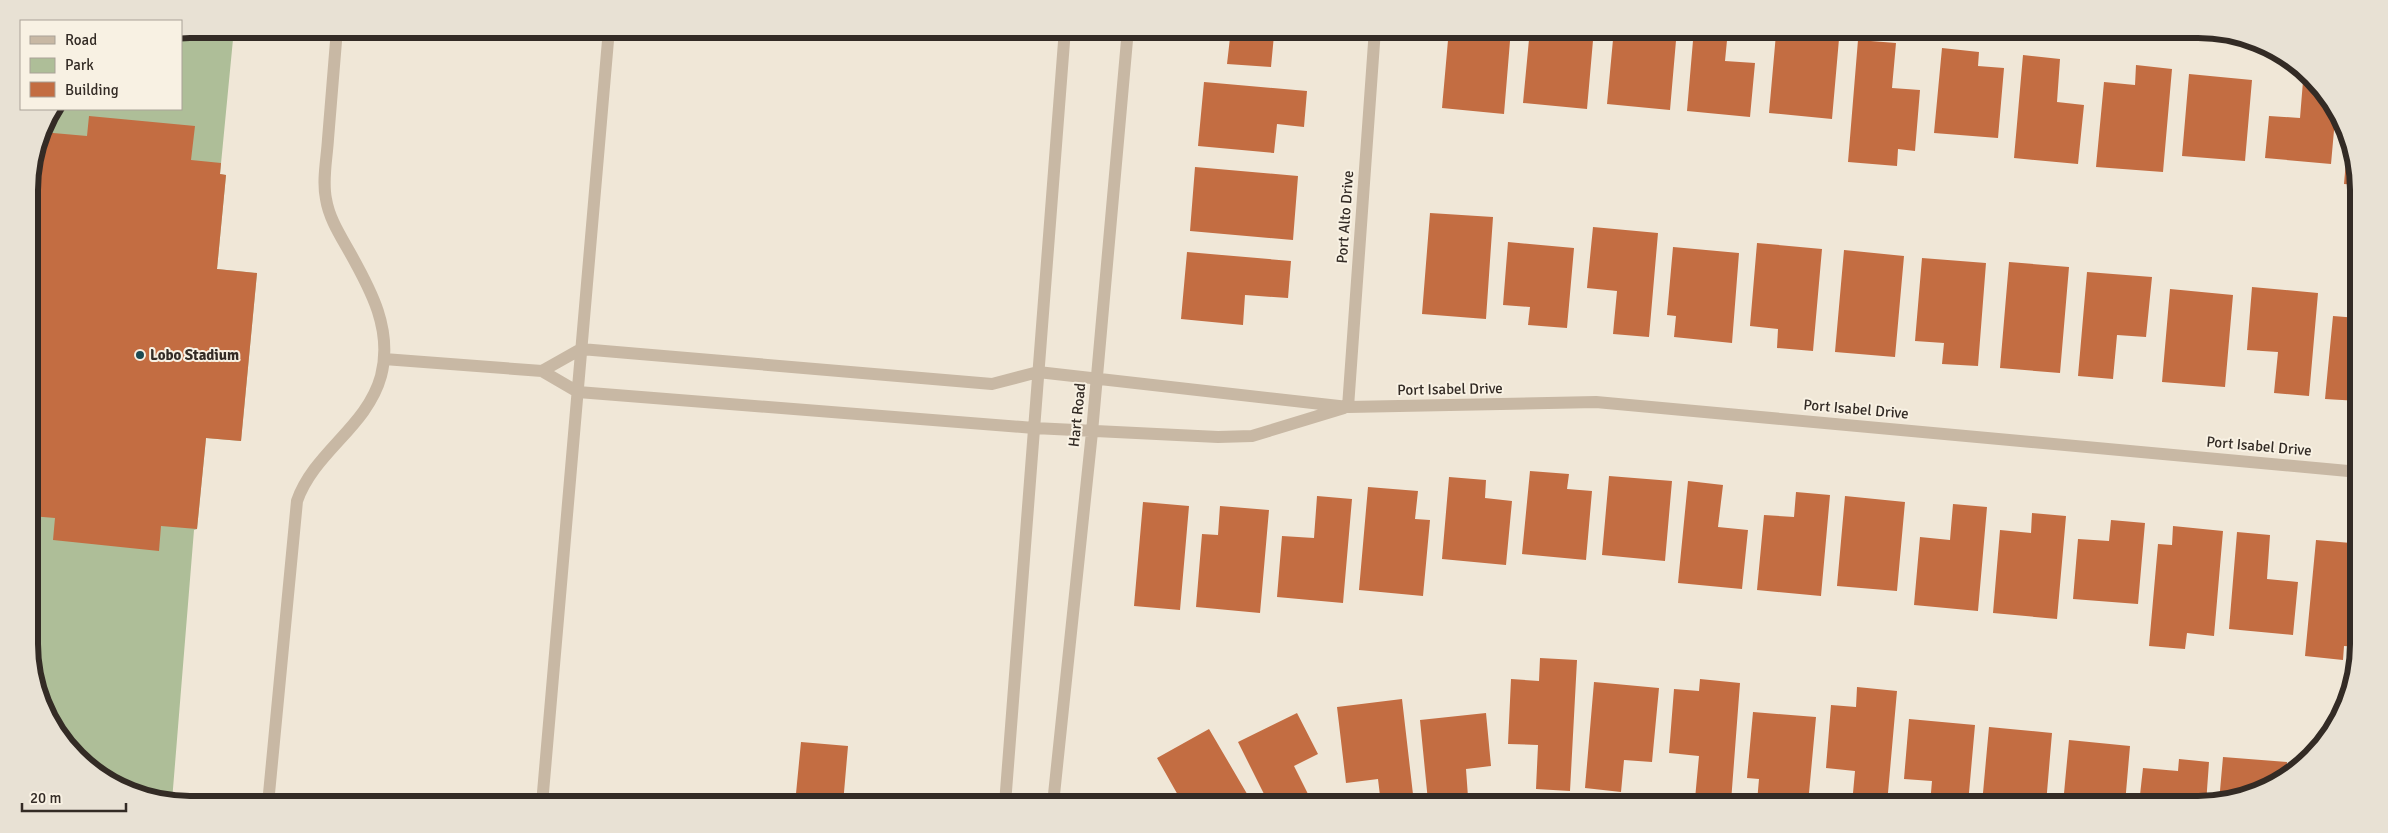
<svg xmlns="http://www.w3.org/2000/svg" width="2388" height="833" font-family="Signika,sans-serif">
  <rect width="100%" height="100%" fill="#f0e7d7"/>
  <!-- green -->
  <path fill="#aebe98" d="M189 29H234L220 174 226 175 217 269 257 273 241 441 206 438 197 529 194 530 172 801 138 796 68 749 32 675 29 178 45 118 53 109H181V30Z"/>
  <!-- building -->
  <path fill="#c36d42" d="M1231 29H1313L1312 39 1274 35 1271 67 1227 64Z
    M1449 29H1511L1504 114 1442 108Z
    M1530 29H1594L1587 109 1523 103Z
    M1614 29H1677L1670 110 1607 104Z
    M1694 29 1728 30 1725 61 1755 63 1750 117 1687 111Z
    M1776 34 1839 39 1832 119 1769 113Z
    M1858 40 1896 43 1892 88 1920 90 1915 151 1898 149 1897 166 1848 162Z
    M1942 48 1979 52 1978 66 2004 68 1998 138 1934 133Z
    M2023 55 2060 59 2057 102 2084 105 2078 164 2014 158Z
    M2136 65 2172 69 2163 172 2096 167 2104 82 2135 85Z
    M2189 74 2252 80 2245 161 2182 156Z
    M2303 81 2320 84 2336 108 2331 164 2265 158 2269 116 2300 118Z
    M1204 82 1307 91 1304 127 1277 124 1274 153 1198 146Z
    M89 116 195 126 191 160 221 163 220 174 226 175 217 269 257 273 241 441 206 438 197 529 161 526 159 551 53 540 55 518 31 516 29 178 42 132 87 136Z
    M2348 137 2358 168V185L2344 184Z
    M1195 167 1298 176 1293 240 1190 231Z
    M1430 213 1493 217 1486 319 1422 314Z
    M1593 227 1658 233 1649 337 1613 334 1617 291 1587 288Z
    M1508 242 1574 248 1567 328 1528 325 1530 307 1503 305Z
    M1757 243 1822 249 1813 351 1777 348 1778 329 1750 326Z
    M1673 247 1739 253 1732 343 1674 337 1676 316 1667 315Z
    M1844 250 1904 256 1895 357 1835 352Z
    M1187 252 1291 261 1288 298 1245 295 1243 325 1181 319Z
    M1922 258 1986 263 1978 366 1942 364 1944 343 1915 341Z
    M2009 262 2069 267 2060 373 2000 368Z
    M2087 272 2152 277 2146 337 2117 335 2113 379 2078 376Z
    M2252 287 2318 293 2309 396 2274 393 2278 352 2247 350Z
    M2170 289 2233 295 2225 387 2162 382Z
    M2333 316 2358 318 2359 401 2325 399Z
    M1530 471 1569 474 1567 489 1592 491 1586 560 1522 554Z
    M1609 476 1672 481 1665 561 1602 555Z
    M1449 477 1486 480 1485 498 1512 501 1506 565 1442 559Z
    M1688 481 1723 485 1718 527 1748 530 1742 589 1678 583Z
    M1368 487 1418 491 1415 519 1430 520 1423 596 1359 590Z
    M1796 492 1830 495 1821 596 1757 590 1764 515 1794 517Z
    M1317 496 1352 499 1343 603 1277 597 1282 536 1314 538Z
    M1845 496 1905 502 1897 591 1837 586Z
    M1143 502 1189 506 1180 610 1134 606Z
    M1953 504 1987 507 1978 611 1914 605 1920 537 1950 540Z
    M1220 506 1269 510 1260 613 1196 607 1202 534 1218 535Z
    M2032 513 2066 516 2057 619 1993 613 2000 530 2031 533Z
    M2111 520 2145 523 2138 604 2073 599 2078 539 2109 541Z
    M2173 526 2223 531 2214 636 2187 633 2185 649 2149 646 2158 544 2172 545Z
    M2237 532 2270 535 2267 579 2298 582 2293 635 2229 629Z
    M2316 540 2351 543 2347 584 2359 585V647L2344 646 2343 660 2305 656Z
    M1540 658 1577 660 1570 791 1536 789 1538 745 1508 744 1511 679 1539 681Z
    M1700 679 1740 683 1731 802 1695 799 1699 756 1669 753 1674 689 1699 691Z
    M1594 682 1659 688 1652 762 1624 760 1621 792 1585 788Z
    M1857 687 1897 691 1887 804H1852L1855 771 1826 768 1831 705 1856 707Z
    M1402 699 1414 803 1381 804 1378 779 1346 783 1337 707Z
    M1753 712 1816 717 1808 804 1757 802 1759 779 1747 778Z
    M1297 713 1318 754 1294 766 1308 794 1287 804H1269L1238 742Z
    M1486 713 1491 766 1466 769 1468 797 1428 801 1420 720Z
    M1909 719 1975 725 1968 804H1930L1932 781 1904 779Z
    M1989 727 2052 733 2046 804H1982Z
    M1209 729 1253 804H1183L1157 758Z
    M2069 740 2130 746 2125 804H2063Z
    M801 742 848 746 843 804H795Z
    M2223 757 2287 762 2286 777 2260 792 2219 802Z
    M2179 759 2209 762 2206 804H2139L2143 768 2178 771Z"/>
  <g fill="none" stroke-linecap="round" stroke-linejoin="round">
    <!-- minor -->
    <path stroke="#c8b8a4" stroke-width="12" d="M384 359 542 371 578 392 1034 428 1218 437 1252 436 1344 408
      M542 371 581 349 992 384 1038 372 1348 407 1596 402 2359 472
      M1348 407 1375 29
      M268 804 297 501C314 452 367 427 381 376 393 330 371 290 349 251 340 235 329 218 326 199 322 180 327 158 328 139 331 102 334 65 337 29
      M542 804 609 29
      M1005 804 1065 29
      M1053 804 1092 432 1128 29"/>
  </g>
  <!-- markers -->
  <circle fill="#1c4b53" stroke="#f8f1e3" stroke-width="2" cx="140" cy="355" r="5"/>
  <g text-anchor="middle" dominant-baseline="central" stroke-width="4" stroke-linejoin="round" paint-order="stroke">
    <!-- street labels -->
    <g font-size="15" fill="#332b25" stroke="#f8f1e3">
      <text transform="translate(1345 217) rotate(-86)">Port Alto Drive</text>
      <text transform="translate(1450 389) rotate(-1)">Port Isabel Drive</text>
      <text transform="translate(1856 409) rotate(5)">Port Isabel Drive</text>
      <text transform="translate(1077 415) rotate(-84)">Hart Road</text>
      <text transform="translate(2259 446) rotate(5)">Port Isabel Drive</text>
    </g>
    <!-- poi labels -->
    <g font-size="15" font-weight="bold" fill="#332b25" stroke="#f8f1e3" text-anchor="start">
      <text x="150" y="355">Lobo Stadium</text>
    </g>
  </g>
  <!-- crop -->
  <path d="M0 0H2388V833H0ZM190 38H2198A152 152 0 0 1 2350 190V644A152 152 0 0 1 2198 796H190A152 152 0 0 1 38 644V190A152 152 0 0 1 190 38Z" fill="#e8e1d4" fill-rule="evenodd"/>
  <path fill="none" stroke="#332b25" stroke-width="6" d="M190 38H2198A152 152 0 0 1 2350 190V644A152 152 0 0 1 2198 796H190A152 152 0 0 1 38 644V190A152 152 0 0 1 190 38Z"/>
  <!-- legend -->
  <rect x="20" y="20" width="162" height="90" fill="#f8f1e3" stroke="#a9a297"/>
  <rect x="30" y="36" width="25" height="8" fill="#c8b8a4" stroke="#a9a297"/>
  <text x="65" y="45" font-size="15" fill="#332b25">Road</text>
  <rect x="30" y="58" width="25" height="15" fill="#aebe98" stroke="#a9a297"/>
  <text x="65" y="70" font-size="15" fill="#332b25">Park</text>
  <rect x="30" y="82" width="25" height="15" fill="#c36d42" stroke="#a9a297"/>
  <text x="65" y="95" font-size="15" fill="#332b25">Building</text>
  <!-- scale -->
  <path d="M22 803v8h104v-8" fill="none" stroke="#332b25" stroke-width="2.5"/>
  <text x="30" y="803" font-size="15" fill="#332b25" stroke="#f8f1e3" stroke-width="4" paint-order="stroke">20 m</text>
</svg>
